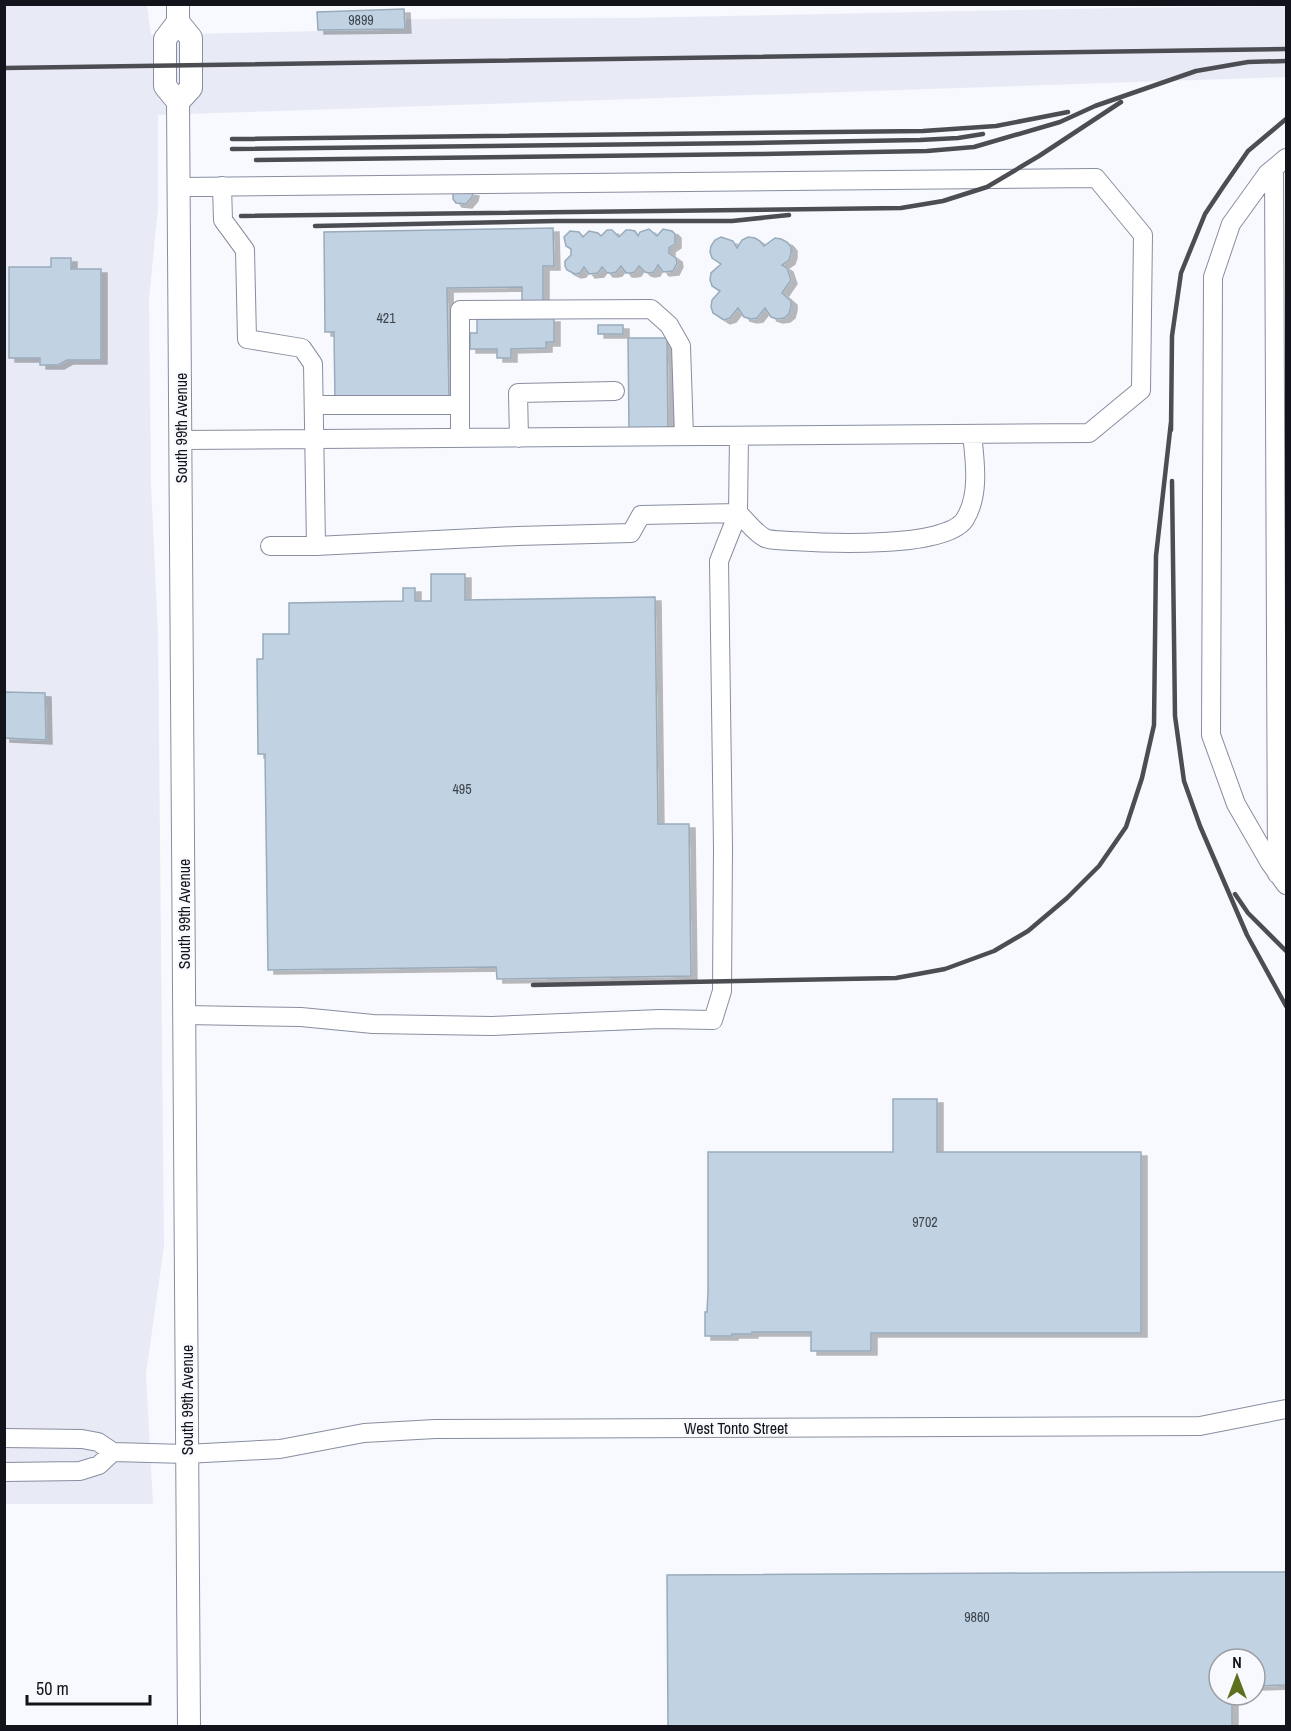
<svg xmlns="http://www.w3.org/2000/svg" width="1291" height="1731" font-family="'Archivo Narrow',sans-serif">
  <defs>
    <filter id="shadow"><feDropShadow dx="6" dy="4" stdDeviation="0" flood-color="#0004"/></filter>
  </defs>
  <rect width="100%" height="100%" fill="#f8f9fe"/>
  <!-- built -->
  <path fill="#e8ebf6" d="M4 5H147L151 35 405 29 406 19 631 18 1117 8 1286 6V77L158 115V208L149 299 151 484 158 634 164 1246 146 1374 153 1504H5Z"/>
  <!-- building -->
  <path fill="#c1d3e3" stroke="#99abba" stroke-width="1.5" filter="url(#shadow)" d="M404 9 405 29 318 30 317 12Z
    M453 189 473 192 472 197 466 204 456 203 453 199Z
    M553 228 554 266H543V304L522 305V287L447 288 449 399 335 401 334 332H325L324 232Z
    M649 229 657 236 663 229 672 231 675 234V244L669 248V253L676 258 677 263 673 271 663 272 658 265 654 272 649 273 645 272 639 266 635 272 631 273H626L621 266 616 272 612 273H607L602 267 598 273 589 274 584 267 580 273 575 274 567 270 565 266V261L571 255V249L566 246 564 237 570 231 579 232 583 237 589 231 598 233 601 236 607 230H612L619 237 626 230H630L635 231 638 236 640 232Z
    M721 237 733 241 737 248 742 240 748 237 755 238 760 241 764 246 775 238 781 239 787 242 791 247V254L789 260 782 265 787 268 791 280 782 293 791 301V307L789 314 784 318 777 319 771 317 765 308 757 318 751 319 744 317 738 308 730 318 724 320 713 313 711 307 712 300 720 291 712 286 710 280 711 273 721 264 712 258 710 252 711 246 715 240Z
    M51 258H71V269H101V360H67L58 365H40V358H9V267H51Z
    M554 318V342H546V348L511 349V358H497V349H470V333H477V319Z
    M598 325H623V334H598Z
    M628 338H667L668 433H629Z
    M431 574H465V600L655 597 658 824H689L691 976 497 979 496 967 268 970 265 754H258L257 659H263V634H289V603L403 601V588H415V601H431Z
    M4 692 45 693 46 740 4 738Z
    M893 1099H937V1152H1141V1333H871V1351H811V1332H752V1334H732V1336H705V1312H707L708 1292V1152H893Z
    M1224 1572H1286V1685L1255 1686V1659H1219V1695H1232V1726H668L667 1575Z"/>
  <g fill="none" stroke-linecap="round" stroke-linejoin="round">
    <defs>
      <path id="minor" d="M1286 158 1267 174 1231 224 1213 277 1211 735 1236 804 1270 863 1286 885
        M1274 169 1277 874
        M222 186 223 220 245 250 247 339 302 348 313 364 316 546 517 536 631 533 641 515 738 513 739 436
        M179 187 1096 178 1143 235 1141 390 1089 433 181 440
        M314 405H460
        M460 438V310L651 309 669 325 681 346 684 436
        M519 438 518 393 615 391
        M270 546H316
        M185 1015 301 1017 373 1024 492 1026 660 1019 713 1020 722 991 723 848 719 561 738 513C746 520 755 533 765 538 771 541 784 540 792 541 824 543 947 549 965 519 980 495 975 461 972 434
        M4 1438 82 1439 98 1442 113 1452 186 1454 280 1449 364 1433 435 1429 1200 1426 1286 1409
        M4 1472 80 1471 99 1465 113 1452"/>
      <path id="major" d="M178 4V22L165 39V86L178 102 189 1726
        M178 22 191 38V88L178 102"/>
    </defs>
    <!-- minor casing -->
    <use href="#minor" stroke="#888da0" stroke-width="20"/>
    <!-- major casing -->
    <use href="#major" stroke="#888da0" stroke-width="24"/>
    <!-- minor -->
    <use href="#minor" stroke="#fff" stroke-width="18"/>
    <!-- major -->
    <use href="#major" stroke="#fff" stroke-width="22"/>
    <!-- rail -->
    <path stroke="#4c4d53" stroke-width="4.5" d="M4 68 1286 49
      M232 139 923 131 996 126 1068 112
      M232 149 752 143 920 140 958 138 983 134
      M256 160 757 154 927 151 974 147 1060 122 1095 106 1196 71 1248 62 1286 61
      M241 216 901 208 943 201 987 187 1039 156 1121 102
      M315 226 556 221H732L789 215
      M1171 430 1172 336 1181 273 1205 214 1223 187 1248 151 1286 119
      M1172 481 1175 716 1184 781 1200 826 1247 935 1286 1006
      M1235 894 1248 913 1286 951
      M533 985 896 978 945 969 994 951 1028 931 1067 898 1099 866 1126 827 1142 778 1154 725 1156 556 1171 422"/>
  </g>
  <g text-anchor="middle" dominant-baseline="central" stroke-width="4.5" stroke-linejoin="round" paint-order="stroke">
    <!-- number labels -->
    <g font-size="14" fill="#3e444d">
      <text x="361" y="20">9899</text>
      <text x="386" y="318">421</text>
      <text x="462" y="789">495</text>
      <text x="925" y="1222">9702</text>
      <text x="977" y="1617">9860</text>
    </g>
    <!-- street labels -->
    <g font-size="16" fill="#13141b" stroke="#f8f9fe">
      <text transform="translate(181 428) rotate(-90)">South 99th Avenue</text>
      <text transform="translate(184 914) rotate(-90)">South 99th Avenue</text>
      <text transform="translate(187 1400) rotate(-90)">South 99th Avenue</text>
      <text x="736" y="1428">West Tonto Street</text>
    </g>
  </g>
  <!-- border -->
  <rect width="1291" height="1731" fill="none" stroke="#13141b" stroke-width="12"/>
  <!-- north arrow -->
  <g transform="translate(1237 1677)"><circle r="28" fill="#f8f9fe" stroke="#9c9da3" stroke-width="1.5"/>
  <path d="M0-4.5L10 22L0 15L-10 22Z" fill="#5d701d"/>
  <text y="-9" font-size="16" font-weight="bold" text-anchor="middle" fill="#13141b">N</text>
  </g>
  <!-- scale -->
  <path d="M27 1695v9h123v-9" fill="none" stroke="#13141b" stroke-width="3"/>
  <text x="36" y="1695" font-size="18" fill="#13141b" stroke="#f8f9fe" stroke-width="4.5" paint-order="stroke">50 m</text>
</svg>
